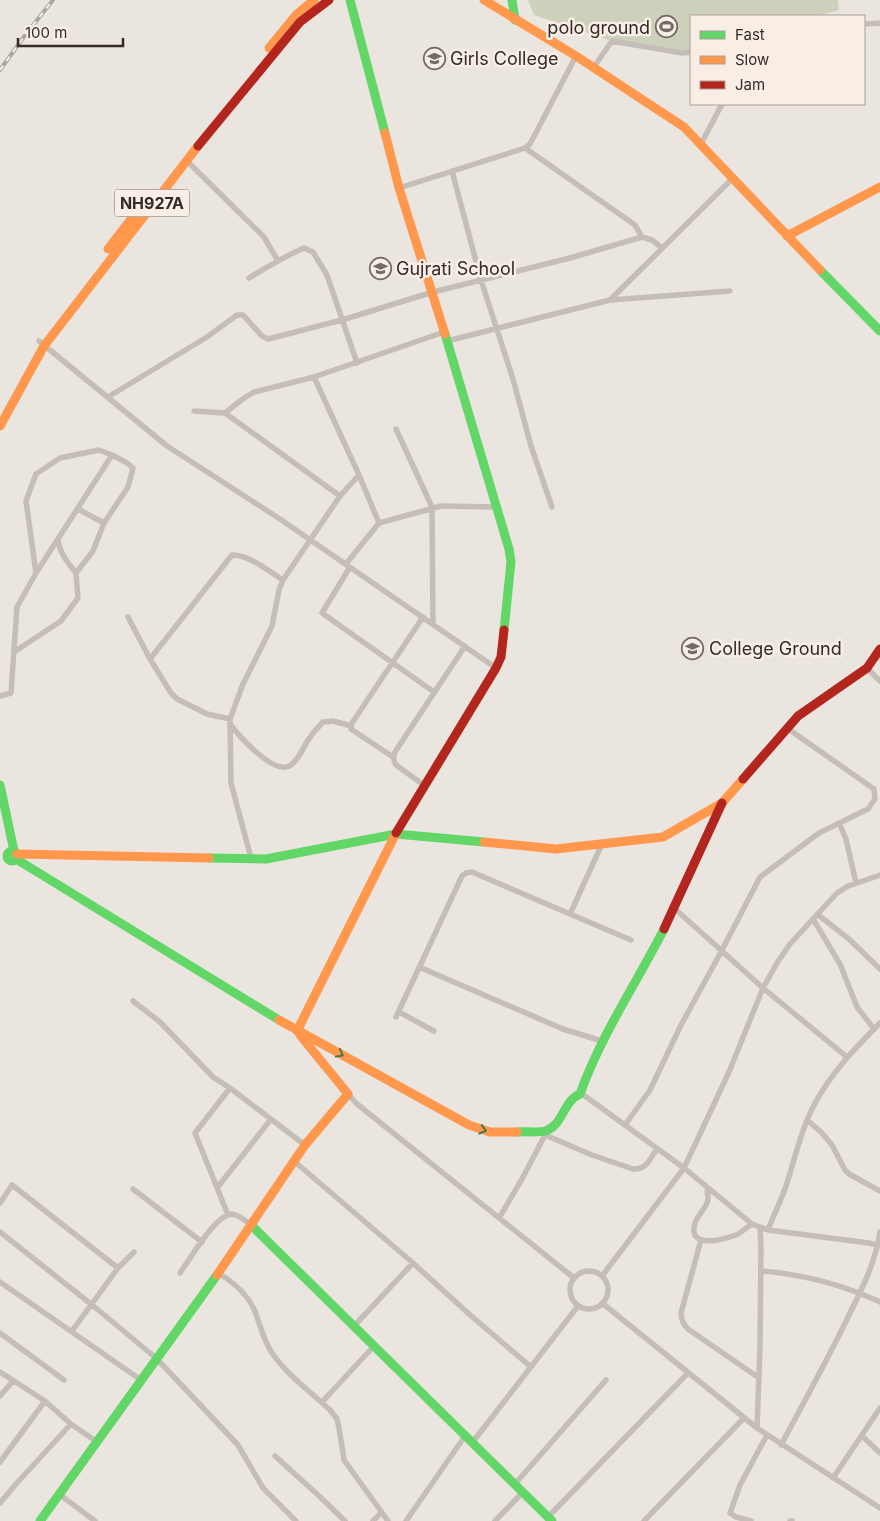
<svg xmlns="http://www.w3.org/2000/svg" width="880" height="1521" font-family="Inter,sans-serif">
  <rect width="100%" height="100%" fill="#ebe5df"/>
  <!-- pitch -->
  <path fill="#cdd0ba" d="M528 0H838L839 10 819 16H691V53L612 41 534 15Z"/>
  <g fill="none" stroke-linecap="round" stroke-linejoin="round">
    <!-- street -->
    <path stroke="#c4bdb8" stroke-width="5.5" d="M864 24 880 23
      M593 68 612 41 682 53 691 52
      M701 144 722 104
      M525 148 635 225 642 237
      M186 160 264 237 278 261
      M452 171 481 280 513 379 531 446 552 507
      M399 188 525 148 530 144 576 56
      M249 278C267 267 285 256 304 248L313 252 327 275 357 363
      M610 300 730 291
      M39 341 167 446 280 519 496 668
      M447 341 610 300 733 178
      M314 377 359 475 379 523
      M108 397 207 337 237 315H243L262 336 268 339 342 320 433 292 570 258 642 237 652 240 662 248
      M194 411 225 413 340 496
      M225 413 244 398 254 392 314 377 444 332
      M396 429 432 507 433 624
      M78 509 104 523
      M58 539C59 552 68 563 76 573
      M346 564 379 523 441 506 496 507
      M350 567 322 613 434 692
      M128 617 150 659 171 693 177 699 207 714 230 719
      M14 652 61 621 78 598 76 573 93 551 104 523 128 487 133 468 127 463 112 455
      M150 659 232 555C248 554 270 572 283 580
      M867 668 880 681
      M0 696 11 693 17 607 36 573 112 455 99 450 60 458 36 474 26 501 36 573
      M230 724C239 736 275 777 291 765 301 757 303 746 311 736 314 731 319 727 323 722L333 721 351 726
      M393 757 351 729 352 723 423 617
      M425 786 396 765C393 760 393 757 395 752L465 646
      M839 823 846 839 856 883
      M251 858 231 783 230 719 243 684 272 626 279 590 283 580 340 496 359 475
      M674 908 763 988 847 1057
      M570 914 602 844
      M817 914 849 939 880 969
      M813 919 840 964 857 1007 874 1029
      M419 967 563 1029 602 1041
      M133 1001 160 1022 213 1077 230 1088 305 1145
      M399 1012 434 1031
      M396 1017 462 876 466 873 472 872 631 940
      M348 1094 357 1104 574 1278
      M580 1094 585 1096 684 1168 752 1224 768 1230 869 1243 880 1246
      M807 1120 821 1132 832 1145 845 1170 849 1174 880 1191
      M625 1125 650 1090 681 1025 721 952 760 877 819 833 868 809 875 799 874 789 787 728
      M545 1135 592 1155 633 1169C647 1170 650 1158 657 1149
      M294 1161 413 1263 469 1314 531 1367
      M707 1187C707 1191 708 1196 708 1199 707 1209 695 1216 694 1227 691 1249 725 1239 736 1235 741 1233 747 1227 752 1224
      M217 1188 271 1119
      M133 1189 202 1242
      M0 1203 12 1185 118 1268
      M228 1215 195 1133 230 1088
      M499 1218 522 1179 545 1135V1132
      M768 1230C774 1214 782 1199 787 1183 795 1158 801 1130 813 1107 830 1074 855 1048 880 1023
      M0 1232 91 1304 156 1358 238 1445 263 1488 296 1521
      M701 1240 681 1313C681 1320 683 1324 688 1329L759 1378
      M761 1271C801 1274 843 1285 880 1302
      M570 1290a19 19 0 1 1 38 0a19 19 0 1 1-38 0Z
      M180 1273C190 1259 215 1216 231 1214 238 1214 246 1221 251 1225
      M218 1273C235 1283 249 1295 256 1314 261 1328 264 1341 272 1353 287 1375 311 1392 330 1410L337 1419 339 1428 344 1460 388 1521
      M602 1276 684 1168 729 1072 763 988 777 963 790 944 837 893 848 886 880 875
      M0 1282 141 1380
      M602 1303 757 1428 880 1508
      M354 1326 413 1263
      M72 1331 118 1268 134 1252
      M0 1333 64 1380
      M0 1372 45 1401 71 1424 97 1442
      M0 1396 13 1381
      M322 1402 374 1346
      M757 1428 760 1347 761 1248 760 1228
      M862 1436 880 1453
      M472 1443 578 1306
      M781 1445C804 1402 828 1359 849 1315 862 1289 876 1261 880 1232
      M275 1456 318 1495 345 1521
      M0 1462 45 1401
      M833 1478 880 1408
      M514 1485 606 1380
      M59 1494 95 1521
      M0 1503 16 1484 71 1424
      M548 1517 688 1373
      M373 1521 381 1513
      M406 1521 465 1436
      M495 1521 522 1493
      M644 1521 744 1418
      M751 1521 736 1517 730 1513 740 1485 767 1435
      M790 1521H792"/>
    <!-- fast -->
    <path stroke="#63d668" stroke-width="9" d="M350 0 385 133
      M512 0 515 20
      M820 270 880 331
      M445 334 509 549 511 562 504 630
      M0 785 14 851
      M7 856a5 5 0 1 1 10 0a5 5 0 1 1-10 0Z
      M209 858 266 859 396 834 484 842
      M16 859 279 1020
      M517 1132C526 1131 537 1133 545 1131 563 1126 563 1101 580 1094 601 1035 636 984 664 929
      M251 1225 552 1521
      M40 1521 217 1275"/>
    <!-- slow -->
    <path stroke="#ff974d" stroke-width="9" d="M484 0 576 56 684 127 820 270
      M269 48 296 15 314 0
      M385 133 399 188 445 334
      M787 236 880 187
      M108 249 135 214
      M0 426 44 346 198 146
      M484 842 556 849 663 837 722 803 743 779
      M17 854 209 858
      M279 1020 469 1125 490 1132H517
      M297 1031 396 833
      M217 1275 305 1145 348 1094 300 1035"/>
    <!-- jam -->
    <path stroke="#b3261e" stroke-width="9" d="M198 146 300 22 329 0
      M743 779 798 716 867 668 880 649
      M396 833 496 668 501 657 504 630
      M664 929 722 803"/>
    <defs>
      <path id="rail" d="M0 70 26 34 53 0"/>
    </defs>
    <!-- rail casing -->
    <use href="#rail" stroke="#aba6a3" stroke-width="4"/>
    <!-- rail -->
    <use href="#rail" stroke="#f8eee6" stroke-width="2" stroke-dasharray="5.5" stroke-linecap="butt"/>
  </g>
  <!-- one-way arrows -->
  <defs><path id="oneway-chevron" d="M-2-3.5L2.5 0L-2 3.5" fill="none" stroke-width="1.6" stroke-linecap="round" stroke-linejoin="round" transform="scale(1.25)"/></defs>
  <g stroke="#497744">
    <use href="#oneway-chevron" transform="translate(340 1054) rotate(29)"/>
    <use href="#oneway-chevron" transform="translate(483 1130) rotate(16)"/>
  </g>
  <!-- icons -->
  <defs>
    <symbol id="stadium-ring" viewBox="-11 -11 22 22"><circle r="9.5" fill="#f8eee6" stroke="#746b67" stroke-width="1.5"/><path d="M0-5a6.5 5 0 1 0 0 10a6.5 5 0 1 0 0-10ZM-3.5-1.8h7v3.6h-7Z" fill="#746b67"/></symbol>
    <symbol id="university-ring" viewBox="-11 -11 22 22"><circle r="9.5" fill="#f8eee6" stroke="#746b67" stroke-width="1.5"/><path d="M0-5L7-2L0 1L-7-2ZM-4 1L0 2.5L4 1V4Q0 6-4 4Z" fill="#746b67"/></symbol>
    <symbol id="school-ring" viewBox="-11 -11 22 22"><circle r="9.5" fill="#f8eee6" stroke="#746b67" stroke-width="1.5"/><path d="M0-5L7-2L0 1L-7-2ZM-4 1L0 2.5L4 1V4Q0 6-4 4Z" fill="#746b67"/></symbol>
  </defs>
  <g fill-rule="evenodd">
    <use href="#stadium-ring" x="654" y="14" width="25" height="25"/>
    <use href="#university-ring" x="422" y="46" width="25" height="25"/>
    <use href="#school-ring" x="368" y="256" width="25" height="25"/>
    <use href="#university-ring" x="680" y="636" width="25" height="25"/>
  </g>
  <g text-anchor="middle" dominant-baseline="central" stroke-width="5" stroke-linejoin="round" paint-order="stroke">
    <!-- shield labels -->
    <rect fill="#f8eee6" stroke="#6f6560" stroke-width="1" x="114.5" y="189.5" width="75" height="27" rx="4"/>
    <g font-size="16" font-weight="bold" fill="#342a27">
      <text x="152" y="203">NH927A</text>
    </g>
    <!-- poi labels -->
    <g font-size="18" fill="#342a27" stroke="#f8eee6" text-anchor="start">
      <text x="650" y="27" text-anchor="end">polo ground</text>
      <text x="450" y="58">Girls College</text>
      <text x="396" y="268">Gujrati School</text>
      <text x="709" y="648">College Ground</text>
    </g>
  </g>
  <!-- legend -->
  <rect x="690" y="15" width="175" height="90" fill="#f8eee6" stroke="#aaa09a"/>
  <rect x="700" y="31" width="25" height="8" fill="#63d668" stroke="#aaa09a"/>
  <text x="735" y="40" font-size="15" fill="#342a27">Fast</text>
  <rect x="700" y="56" width="25" height="8" fill="#ff974d" stroke="#aaa09a"/>
  <text x="735" y="65" font-size="15" fill="#342a27">Slow</text>
  <rect x="700" y="81" width="25" height="8" fill="#b3261e" stroke="#aaa09a"/>
  <text x="735" y="90" font-size="15" fill="#342a27">Jam</text>
  <!-- scale -->
  <path d="M18 38v8h105v-8" fill="none" stroke="#342a27" stroke-width="2.5"/>
  <text x="25" y="38" font-size="15" fill="#342a27" stroke="#f8eee6" stroke-width="4" paint-order="stroke">100 m</text>
</svg>
